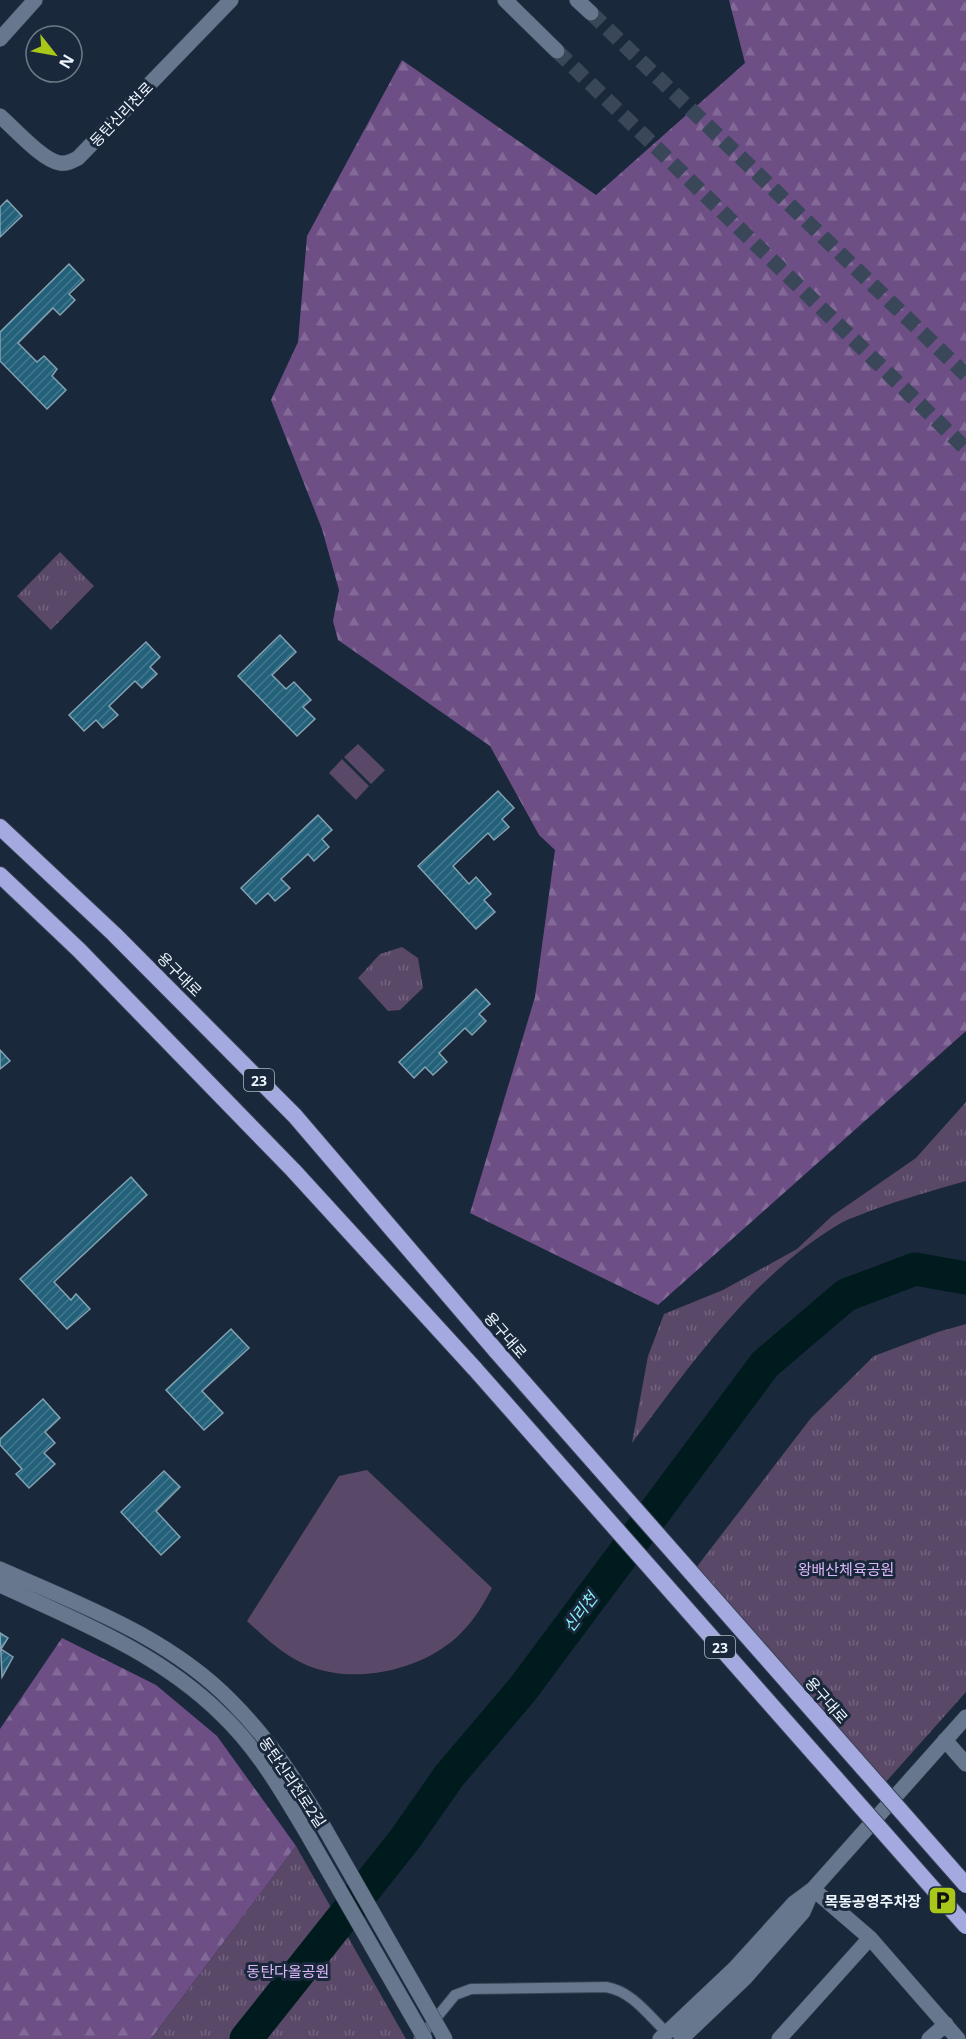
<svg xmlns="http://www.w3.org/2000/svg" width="966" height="2039" font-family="'Noto Sans','Noto Sans KR',sans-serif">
  <defs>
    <pattern id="forest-firs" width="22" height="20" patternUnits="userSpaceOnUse" patternTransform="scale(1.5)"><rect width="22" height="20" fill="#6e4f85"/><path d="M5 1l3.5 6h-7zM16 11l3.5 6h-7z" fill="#836997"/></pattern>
    <pattern id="park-tufts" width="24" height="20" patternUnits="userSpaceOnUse" patternTransform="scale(1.5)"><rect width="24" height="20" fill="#5a4868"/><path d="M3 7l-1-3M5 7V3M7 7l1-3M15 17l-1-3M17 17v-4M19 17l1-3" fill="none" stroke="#72637e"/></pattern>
    <pattern id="building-hatch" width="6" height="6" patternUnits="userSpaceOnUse" patternTransform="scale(1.5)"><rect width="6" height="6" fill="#236079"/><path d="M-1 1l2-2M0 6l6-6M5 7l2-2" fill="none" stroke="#43778d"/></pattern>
  </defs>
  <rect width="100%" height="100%" fill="#19283b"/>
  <!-- grass -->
  <path fill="#5a4868" d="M358 744 385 770 371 784 344 757Z
    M342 759 369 786 356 800 329 773Z
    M367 1470 492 1588C483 1605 475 1619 461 1633 424 1671 350 1687 302 1663 281 1653 264 1637 247 1621L339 1476Z"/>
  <!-- forest -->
  <path fill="url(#forest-firs)" d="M729 0H966V1031L658 1305 470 1213 535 997 555 850 539 835 490 746 338 640 333 621 339 590 322 529 271 400 298 342 307 236 402 60 596 195 745 63Z
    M62 1638 156 1685 217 1736 296 1846 151 2039H0V1729Z"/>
  <!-- park -->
  <path fill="url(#park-tufts)" d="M60 552 94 586 51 630 17 596Z
    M402 947 418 958 423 988 400 1010 388 1011 358 978 380 954Z
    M966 1102V1181C934 1190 902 1199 870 1211 861 1215 850 1218 841 1223 753 1275 692 1363 632 1443L648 1356 664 1314 723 1290 797 1249 832 1216 916 1158Z
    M966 1324V1692L884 1784 689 1577 811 1418 874 1356 938 1332Z
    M296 1846 406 2039H151Z"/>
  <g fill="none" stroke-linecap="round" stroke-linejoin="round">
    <!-- river -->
    <path stroke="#001b1d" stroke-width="33" d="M246 2039 405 1839 449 1776 522 1690 765 1364 846 1295 915 1269 966 1278"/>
  </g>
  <!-- building -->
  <path fill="url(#building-hatch)" stroke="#83a2b1" stroke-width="1.5" d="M7 200 22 216 0 237V207Z
    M69 264 84 280 69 294 75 300 60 315 53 308 18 343 37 362 44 356 57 369 52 376 66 390 47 409 0 361V332Z
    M280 635 296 652 272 675 286 689 294 682 311 700 303 707 315 719 297 736 238 676Z
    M146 642 160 657 150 667 157 674 142 688 135 681 109 706 118 715 103 728 96 720 84 731 69 715Z
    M498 791 514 808 502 819 509 827 494 840 488 833 453 866 469 884 476 877 491 894 484 900 495 912 476 929 418 866Z
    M318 815 332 830 322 839 329 847 314 861 308 854 281 879 290 888 275 901 268 893 256 904 241 888Z
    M476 989 490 1004 479 1014 486 1021 472 1035 465 1028 439 1053 447 1062 433 1075 425 1067 414 1078 399 1062Z
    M0 1050 10 1061 0 1069Z
    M131 1177 147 1195 54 1282 71 1300 76 1294 90 1309 67 1329 20 1279Z
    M231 1329 249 1348 202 1391 223 1413 204 1430 166 1390Z
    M43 1399 60 1418 45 1432 55 1443 44 1453 55 1464 29 1488 16 1474 22 1469 0 1445V1439Z
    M164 1471 180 1487 156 1511 180 1537 161 1555 121 1512Z
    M0 1633 8 1638 1 1649 13 1657 2 1677Z"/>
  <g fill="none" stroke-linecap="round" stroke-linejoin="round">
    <!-- secondary-tunnel -->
    <path stroke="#394758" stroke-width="15" stroke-dasharray="15 8" stroke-linecap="butt" d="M591 13 966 375
      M557 51 966 449"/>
    <defs>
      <path id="service" d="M419 2039 455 1995 471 1989 606 1987C632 1991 649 2016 667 2033"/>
      <path id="minor" d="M0 116C14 128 43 161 60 163 67 164 72 161 78 158L231 0
        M813 1889 870 1938 958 2039
        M779 2039 870 1938
        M929 2039 946 2024"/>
      <path id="tertiary" d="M0 1569C81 1605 169 1637 232 1702 268 1738 295 1779 321 1822
        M0 1585C78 1621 159 1653 221 1714 258 1749 283 1793 309 1837
        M945 1740 966 1764
        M813 1889 966 1717
        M660 2039 735 1968 794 1903 813 1889 803 1912 745 1978 681 2039"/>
      <path id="secondary" d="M505 0 557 51
        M577 0 591 13
        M0 39 35 0"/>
      <path id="trunk" d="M0 827 114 934 295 1116 497 1352
        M0 875 79 950 293 1170 475 1369"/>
    </defs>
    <!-- service casing -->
    <use href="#service" stroke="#384252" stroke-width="12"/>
    <!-- minor casing -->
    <use href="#minor" stroke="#384252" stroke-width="16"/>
    <!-- tertiary casing -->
    <use href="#tertiary" stroke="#384252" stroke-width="16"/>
    <!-- secondary casing -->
    <use href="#secondary" stroke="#384252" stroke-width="16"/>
    <!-- trunk casing -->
    <use href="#trunk" stroke="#384252" stroke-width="18"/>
    <!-- service -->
    <use href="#service" stroke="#66778e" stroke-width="10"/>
    <!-- minor -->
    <use href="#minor" stroke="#66778e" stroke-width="15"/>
    <!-- tertiary -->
    <use href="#tertiary" stroke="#66778e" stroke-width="15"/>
    <!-- secondary -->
    <use href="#secondary" stroke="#66778e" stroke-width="15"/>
    <!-- trunk -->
    <use href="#trunk" stroke="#a4aae0" stroke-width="16"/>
    <defs>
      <path id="tertiary-bridge" d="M321 1822 445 2039
        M309 1837 425 2039"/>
      <path id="trunk-bridge" d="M497 1352 966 1885
        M475 1369 966 1926"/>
    </defs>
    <!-- tertiary-bridge casing -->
    <use href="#tertiary-bridge" stroke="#384252" stroke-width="16" stroke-linecap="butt"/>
    <!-- trunk-bridge casing -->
    <use href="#trunk-bridge" stroke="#384252" stroke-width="18" stroke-linecap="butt"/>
    <!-- tertiary-bridge -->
    <use href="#tertiary-bridge" stroke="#66778e" stroke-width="15"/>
    <!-- trunk-bridge -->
    <use href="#trunk-bridge" stroke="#a4aae0" stroke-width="16"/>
  </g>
  <!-- icons -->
  <defs>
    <symbol id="parking-square" viewBox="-11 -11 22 22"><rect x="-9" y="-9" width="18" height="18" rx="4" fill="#a9c719" stroke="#19283b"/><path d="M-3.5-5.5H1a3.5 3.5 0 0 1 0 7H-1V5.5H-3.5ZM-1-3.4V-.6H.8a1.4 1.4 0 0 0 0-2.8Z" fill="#111"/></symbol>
  </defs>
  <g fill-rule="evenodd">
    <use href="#parking-square" x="926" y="1884" width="33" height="33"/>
  </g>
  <g text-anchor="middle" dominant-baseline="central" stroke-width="6" stroke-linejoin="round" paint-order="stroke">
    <!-- shield labels -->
    <g fill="#19283b" stroke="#afb8c3" stroke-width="1.5">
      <rect x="244" y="1069" width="30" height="22" rx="4.5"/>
      <rect x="705" y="1636" width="30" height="22" rx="4.5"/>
    </g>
    <g font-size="14" font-weight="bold" fill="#eff5fd">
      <text x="259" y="1080">23</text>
      <text x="720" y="1647">23</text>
    </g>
    <!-- street labels -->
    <g font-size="15" fill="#eff5fd" stroke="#19283b">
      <text transform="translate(121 114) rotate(-46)">동탄신리천로</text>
      <text transform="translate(180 974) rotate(45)">용구대로</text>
      <text transform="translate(506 1335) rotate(49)">용구대로</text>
      <text transform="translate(827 1700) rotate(49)">용구대로</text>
      <text transform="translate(293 1782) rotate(56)">동탄신리천로2길</text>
    </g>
    <!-- park labels -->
    <g font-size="15" fill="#ddb8f9" stroke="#19283b">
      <text x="846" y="1569">왕배산체육공원</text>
      <text x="288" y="1971">동탄다올공원</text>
    </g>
    <!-- poi labels -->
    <g font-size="15" font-weight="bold" fill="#eff5fd" stroke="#19283b" text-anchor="end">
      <text x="921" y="1901">목동공영주차장</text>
    </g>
    <!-- water labels -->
    <g font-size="16" font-style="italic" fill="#8df6fd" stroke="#19283b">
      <text transform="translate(580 1612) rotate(-53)">신리천</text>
    </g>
  </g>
  <!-- north arrow -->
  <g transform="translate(54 54) rotate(121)"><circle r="28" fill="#19283b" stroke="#6f7a89" stroke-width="1.5"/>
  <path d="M0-4.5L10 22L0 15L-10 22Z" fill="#a9c719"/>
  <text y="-9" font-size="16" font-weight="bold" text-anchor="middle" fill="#eff5fd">N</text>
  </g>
</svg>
